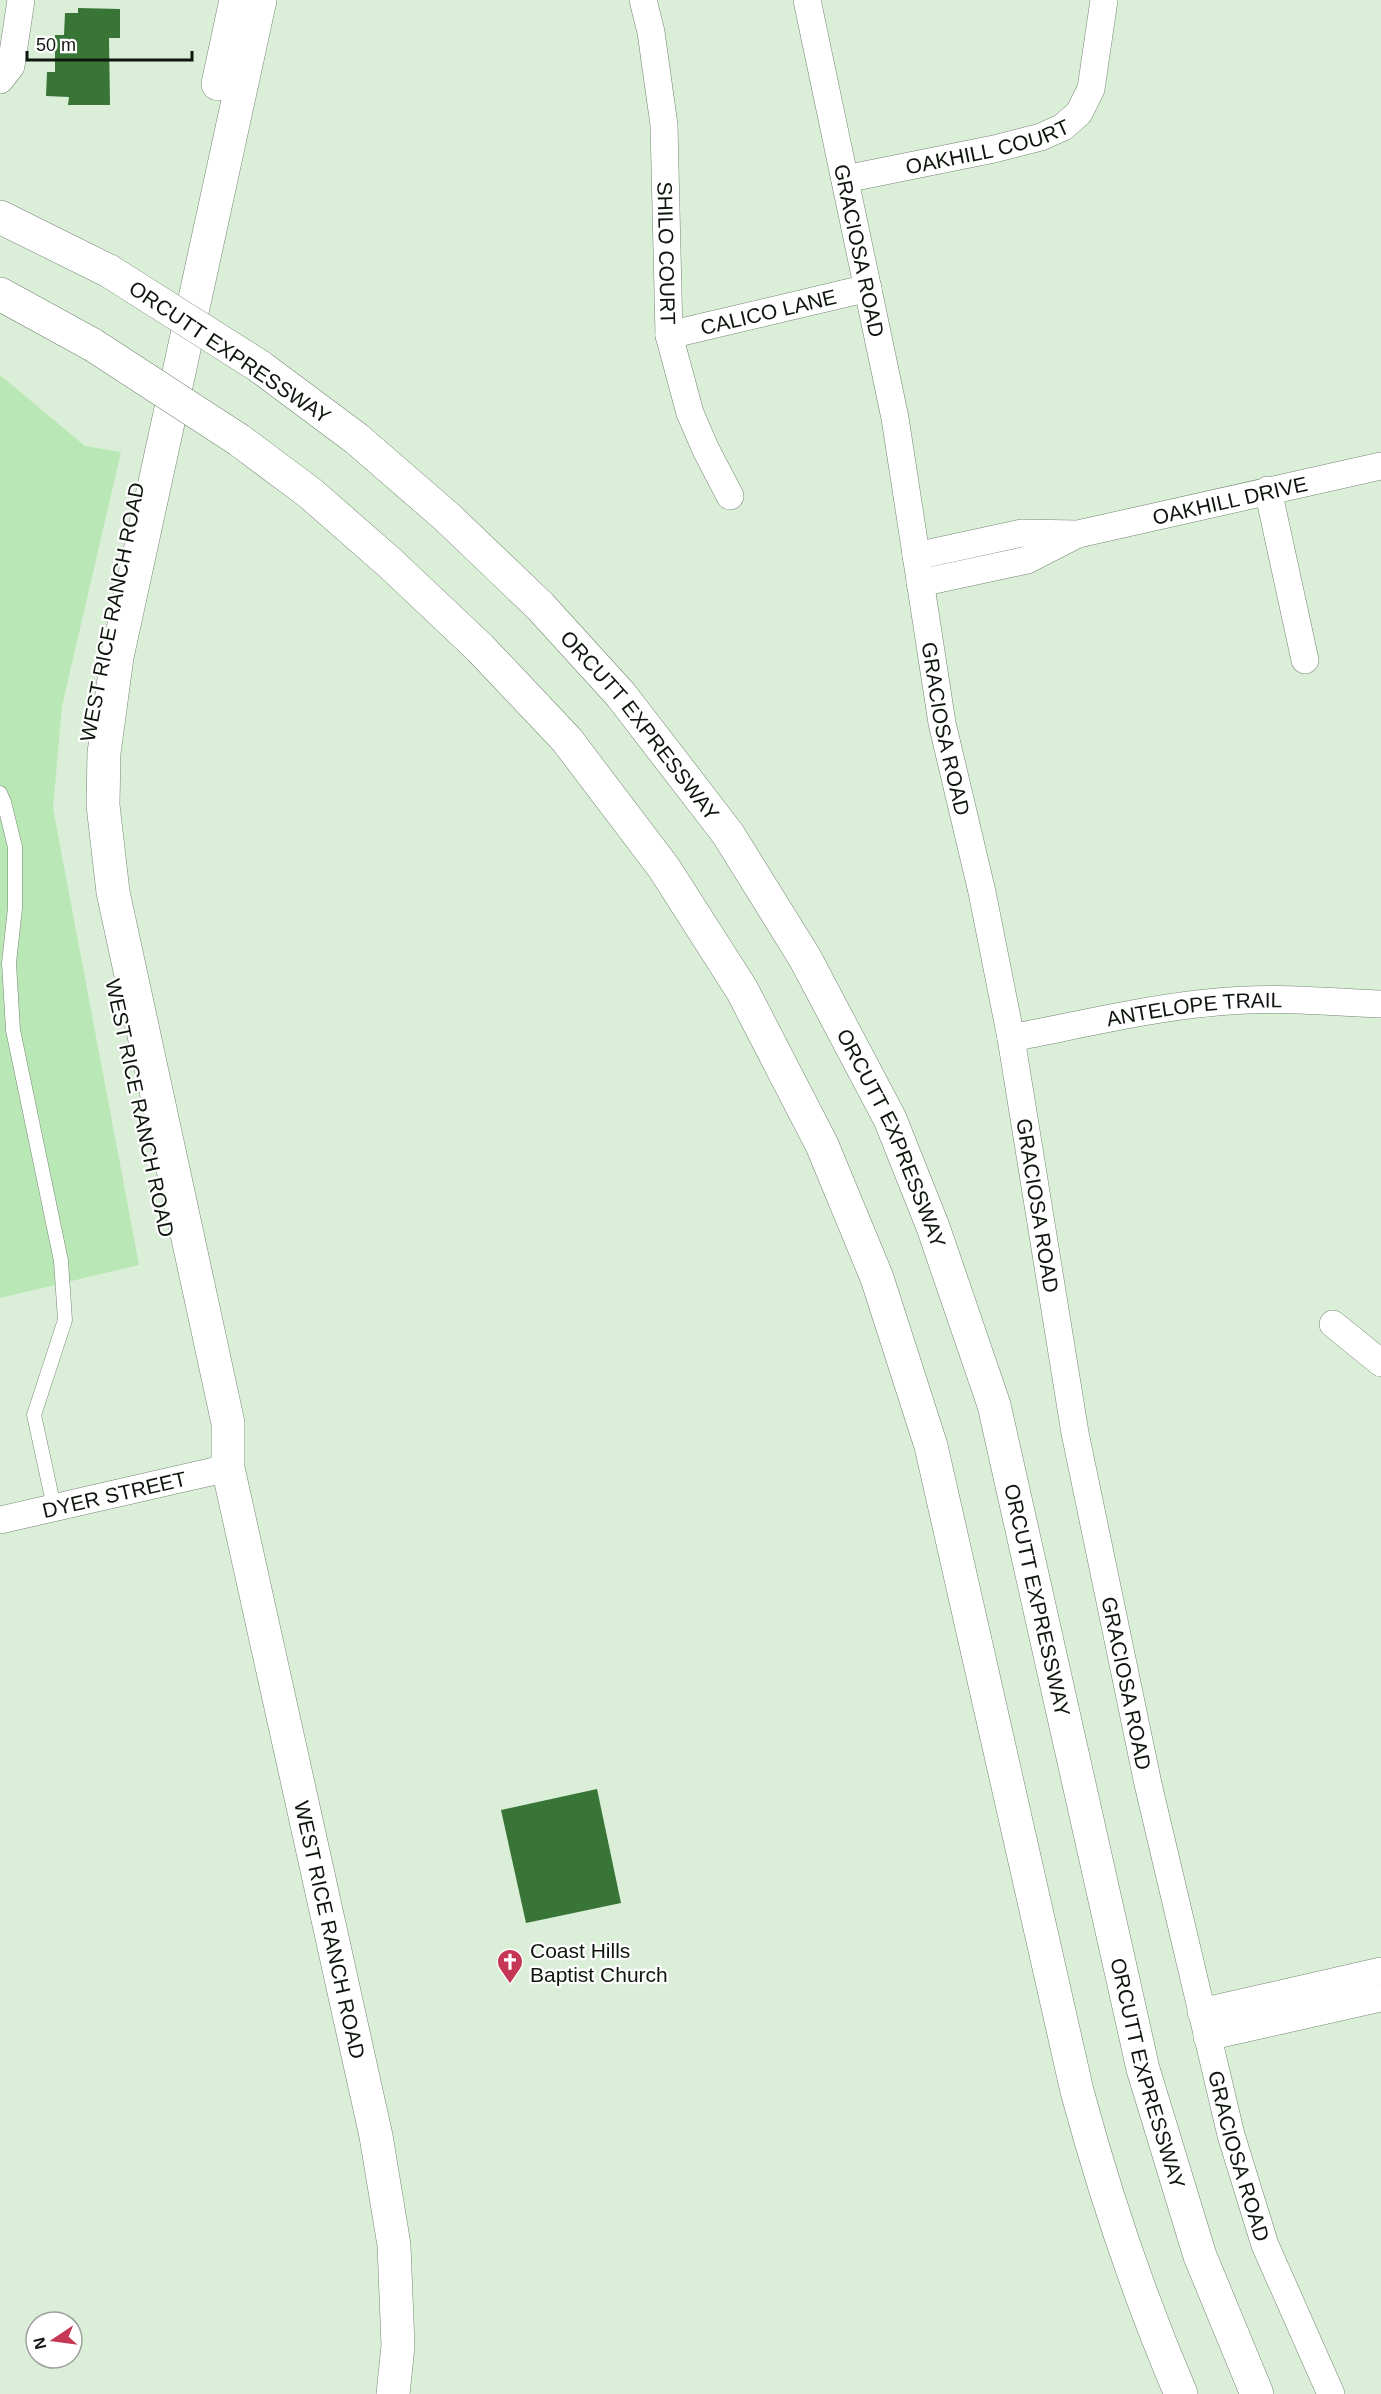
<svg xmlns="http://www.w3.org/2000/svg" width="1381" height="2394" font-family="Arial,sans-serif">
  <rect width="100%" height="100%" fill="#daeed8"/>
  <!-- green -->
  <path fill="#b9e7b5" d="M0 375 85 446 121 452 62 706 53 808 139 1265 0 1298Z"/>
  <!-- building -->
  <path fill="#387536" d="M78 8 120 9V38H109L110 105H68L69 97 46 96 47 72H55V35H64L65 13H78Z
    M597 1789 621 1903 526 1923 501 1810Z"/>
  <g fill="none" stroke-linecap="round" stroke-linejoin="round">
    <defs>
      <path id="lane" d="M0 793 4 802 15 847V908L9 963 13 1030 61 1261 65 1320 34 1415 54 1507"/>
      <g id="street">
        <path id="s1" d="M643 0 651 32 664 125 669 335 690 413 706 450 730 496"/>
        <path id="s2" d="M807 0 895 418 942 723 982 892 1011 1038 1075 1433 1148 1784 1231 2135 1265 2245 1331 2394"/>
        <path d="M0 80 11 66 21 0"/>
        <path id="s3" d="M845 179 994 149 1041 137 1063 127 1079 113 1091 89 1104 0"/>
        <path id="s4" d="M669 335 868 288"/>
        <path d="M1268 490 1305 660"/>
        <path id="s5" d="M916 556 1022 533 1078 534 1381 466"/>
        <path d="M920 583 1027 560 1074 536"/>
        <path id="s6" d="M1011 1038C1079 1025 1148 1008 1217 1002 1271 996 1327 1002 1381 1004"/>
        <path d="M1333 1324 1381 1363"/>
        <path id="s7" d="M0 1520 228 1468"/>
        <path d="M1201 2012 1381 1971"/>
        <path d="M1207 2037 1381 1998"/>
      </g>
      <g id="secondary">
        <path id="s8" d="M260 0 117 657 104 753 103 805 113 892 228 1423V1468L376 2136 394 2245 398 2346 393 2394"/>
        <path d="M218 84 236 0"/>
      </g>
      <g id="highway">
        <path d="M0 217 109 271"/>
        <path d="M0 294 93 345"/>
        <path id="s9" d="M259 366 357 439 447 517 540 606 621 695 728 834 805 958 890 1119 933 1227 994 1405 1143 2069 1200 2256 1257 2394"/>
        <path d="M239 440 310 493 390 563 480 648 567 740 664 868 742 990 822 1145 877 1278 931 1446 1077 2091C1105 2195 1139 2296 1181 2394"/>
      </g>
    </defs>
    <!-- lane casing -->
    <use href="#lane" stroke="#758774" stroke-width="15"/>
    <!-- street casing -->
    <use href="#street" stroke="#758774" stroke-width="28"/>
    <!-- secondary casing -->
    <use href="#secondary" stroke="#758774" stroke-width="34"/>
    <!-- highway casing -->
    <use href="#highway" stroke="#758774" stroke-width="34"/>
    <!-- lane -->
    <use href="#lane" stroke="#fff" stroke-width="14"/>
    <!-- street -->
    <use href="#street" stroke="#fff" stroke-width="27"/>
    <!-- secondary -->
    <use href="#secondary" stroke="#fff" stroke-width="33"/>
    <!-- highway -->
    <use href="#highway" stroke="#fff" stroke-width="33"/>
    <defs>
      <path id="highway-bridge" d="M109 271 259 366
        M93 345 239 440"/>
    </defs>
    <!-- highway-bridge casing -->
    <use href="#highway-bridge" stroke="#758774" stroke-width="34" stroke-linecap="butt"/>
    <!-- highway-bridge -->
    <use href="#highway-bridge" stroke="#fff" stroke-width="33"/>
  </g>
  <!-- icons -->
  <defs>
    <symbol id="church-pin" viewBox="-11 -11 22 30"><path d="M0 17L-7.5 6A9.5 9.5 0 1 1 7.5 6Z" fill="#c63655" stroke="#fff"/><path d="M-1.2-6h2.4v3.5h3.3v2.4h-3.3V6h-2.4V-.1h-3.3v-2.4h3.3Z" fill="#fff"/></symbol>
  </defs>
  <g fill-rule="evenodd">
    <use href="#church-pin" x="495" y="1947" width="30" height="40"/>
  </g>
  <g text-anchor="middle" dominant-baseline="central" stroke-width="4.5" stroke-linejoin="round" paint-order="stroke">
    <!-- street labels -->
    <g font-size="21" fill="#0f160e" stroke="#fff">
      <text stroke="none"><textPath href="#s3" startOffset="146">OAKHILL COURT</textPath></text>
      <text stroke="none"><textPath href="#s2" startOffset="256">GRACIOSA ROAD</textPath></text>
      <text stroke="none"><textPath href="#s1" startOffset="255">SHILO COURT</textPath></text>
      <text stroke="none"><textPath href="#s4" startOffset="102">CALICO LANE</textPath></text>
      <text transform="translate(230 352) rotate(34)">ORCUTT EXPRESSWAY</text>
      <text stroke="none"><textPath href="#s5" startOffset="320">OAKHILL DRIVE</textPath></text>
      <text transform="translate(112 612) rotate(-79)">WEST RICE RANCH ROAD</text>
      <text stroke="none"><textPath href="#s9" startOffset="526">ORCUTT EXPRESSWAY</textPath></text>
      <text stroke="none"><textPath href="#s2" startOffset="742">GRACIOSA ROAD</textPath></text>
      <text stroke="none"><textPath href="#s6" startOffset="186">ANTELOPE TRAIL</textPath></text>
      <text transform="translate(140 1108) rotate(78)">WEST RICE RANCH ROAD</text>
      <text stroke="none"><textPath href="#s9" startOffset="1012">ORCUTT EXPRESSWAY</textPath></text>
      <text stroke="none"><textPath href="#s2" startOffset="1228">GRACIOSA ROAD</textPath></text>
      <text stroke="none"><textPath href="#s7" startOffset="117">DYER STREET</textPath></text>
      <text stroke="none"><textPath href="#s9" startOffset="1498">ORCUTT EXPRESSWAY</textPath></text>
      <text stroke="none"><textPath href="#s2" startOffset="1714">GRACIOSA ROAD</textPath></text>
      <text stroke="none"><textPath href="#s8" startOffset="1970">WEST RICE RANCH ROAD</textPath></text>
      <text stroke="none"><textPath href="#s9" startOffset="1984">ORCUTT EXPRESSWAY</textPath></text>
      <text stroke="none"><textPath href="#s2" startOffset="2200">GRACIOSA ROAD</textPath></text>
    </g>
    <!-- poi labels -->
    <g font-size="21" fill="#0f160e" stroke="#fff" text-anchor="start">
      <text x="530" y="1950">Coast Hills<tspan x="530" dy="24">Baptist Church</tspan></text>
    </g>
  </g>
  <!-- north arrow -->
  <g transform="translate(54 2340) rotate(257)"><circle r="28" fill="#ffffff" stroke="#9fa29f" stroke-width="1.5"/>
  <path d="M0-4.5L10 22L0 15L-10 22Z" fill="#c63655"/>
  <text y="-9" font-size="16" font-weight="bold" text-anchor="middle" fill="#0f160e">N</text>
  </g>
  <!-- scale -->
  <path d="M27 51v9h165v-9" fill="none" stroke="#0f160e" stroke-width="3"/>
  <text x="36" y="51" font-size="18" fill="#0f160e" stroke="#ffffff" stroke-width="4.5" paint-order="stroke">50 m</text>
</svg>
